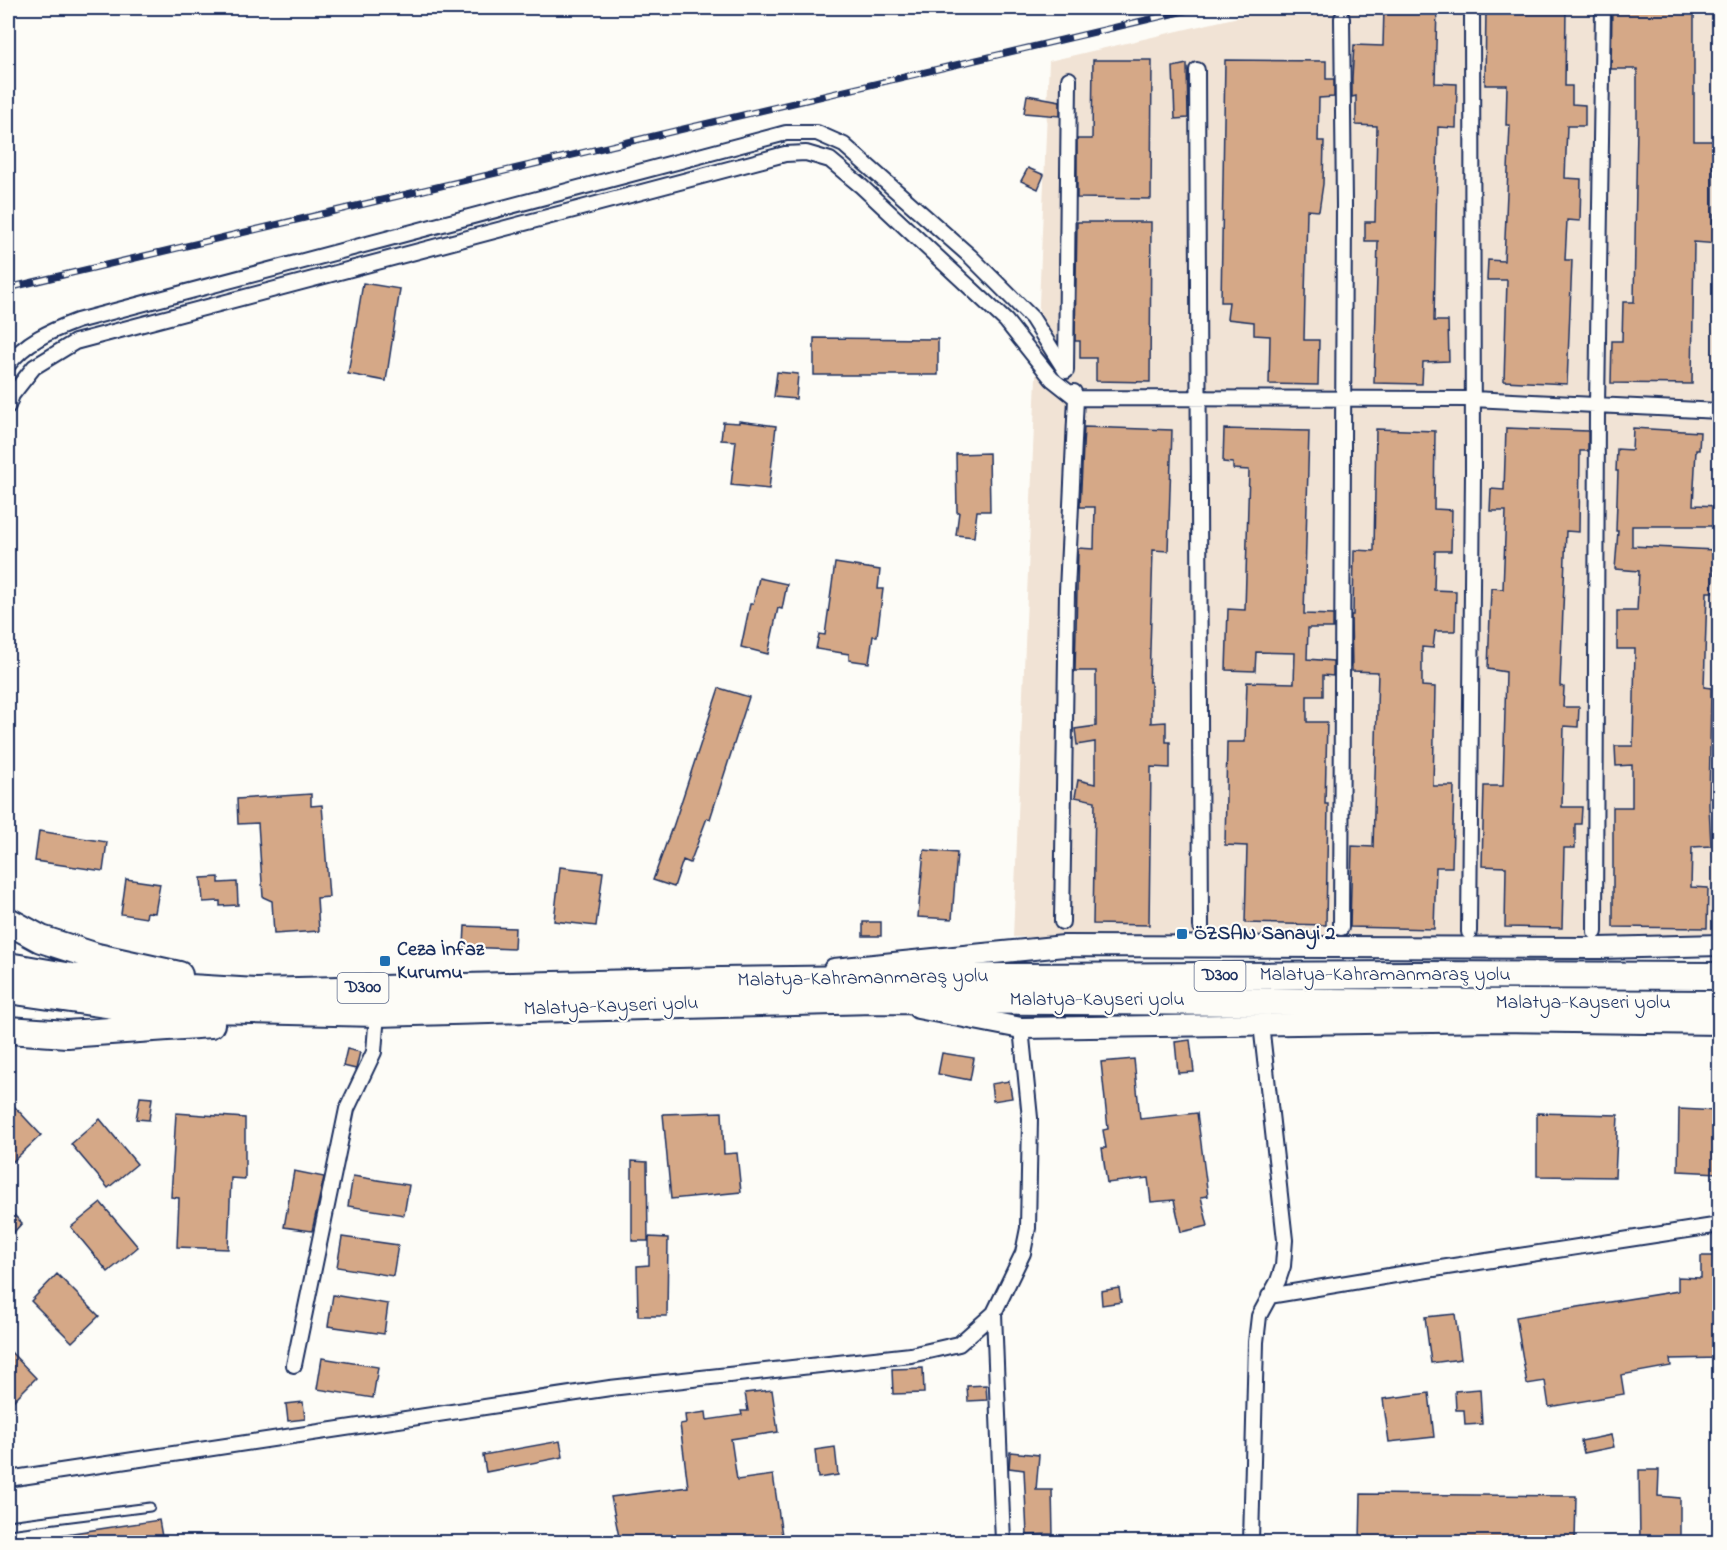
<svg xmlns="http://www.w3.org/2000/svg" width="1727" height="1550" font-family="'Indie Flower',sans-serif">
  <rect width="100%" height="100%" fill="#fdfcf7"/>
  <filter id="ink" filterUnits="userSpaceOnUse"><feTurbulence type="fractalNoise" baseFrequency=".0167" numOctaves="2"/><feDisplacementMap in="SourceGraphic" scale="12" xChannelSelector="R" yChannelSelector="G"/><feConvolveMatrix kernelMatrix="1 2 1 2 8 2 1 2 1" color-interpolation-filters="sRGB"/></filter>
  <g filter="url(#ink)">
    <!-- built -->
    <path fill="#f1e3d5" d="M1277 8H1719V940L1013 937 1049 61Z"/>
    <!-- building -->
    <path fill="#d5a887" stroke="#1b2f5e" stroke-width="1.5" d="M1384 8H1437L1435 83 1457 84 1456 128 1438 127 1434 321H1448L1449 361 1423 362 1422 384 1374 383 1378 241H1365V222H1375L1377 126 1356 125V96L1352 97V78L1354 45 1383 46Z
      M1486 8H1566L1565 86H1572V104L1585 105V126H1567L1565 178 1581 179 1580 221 1567 220 1565 260H1572L1567 384 1504 381 1507 280H1487L1488 260 1504 261 1510 125H1506L1507 85H1485Z
      M1612 8H1694V141H1713V223L1719 224V244L1694 242 1692 384 1611 383 1612 341H1622L1623 302H1634L1637 126V69H1611Z
      M1093 60H1152L1151 199 1077 198V139H1092Z
      M1225 60 1326 61V79H1334V97L1319 98 1318 141H1324L1323 184 1319 211 1307 210 1304 340H1319L1318 385 1269 384 1270 336 1254 335V322L1227 319 1229 302H1221Z
      M1187 64 1188 118 1175 119 1173 67Z
      M1027 95 1060 101V116L1024 113Z
      M1028 168 1044 175 1038 189 1021 181Z
      M1077 222H1151L1150 382 1096 381V358H1080V341H1075Z
      M363 283 400 289 386 381 348 374Z
      M814 338 938 339V375H814Z
      M777 372 798 374 796 399 774 397Z
      M739 421 776 426 769 489 731 485 736 441 721 440 723 422 739 423Z
      M1084 427 1172 430 1168 551 1153 550 1149 682H1151V723L1166 722V742H1170V768L1151 767 1149 925 1093 924 1095 801 1075 797 1078 780 1095 784V742L1077 745 1075 729 1096 726V671H1075L1078 548 1094 549 1095 507H1080Z
      M1506 428 1588 431V451H1580L1579 532 1566 531 1560 686 1564 687 1563 707H1579L1578 727 1564 726 1562 807H1582L1581 824H1575V848H1564L1562 928 1505 927 1506 867 1482 866 1484 786H1503L1506 672 1488 669 1491 588 1503 589 1506 511H1490L1491 489 1504 490Z
      M1633 428 1700 432 1699 450H1696L1693 505 1719 506V526H1632V546L1715 550 1712 592H1707L1704 687 1711 688 1709 805 1711 846 1692 847 1691 887 1708 888 1707 928 1613 927V807H1632V765L1616 766 1615 746H1633L1635 649H1617V611H1637L1639 571 1615 569 1618 531H1616L1618 471H1616L1617 449 1632 450Z
      M1224 429 1309 431 1304 614 1333 615V628H1308L1307 659 1333 661V676L1323 675V696H1307V722H1327L1325 804H1328L1326 925 1245 923 1247 846 1225 845 1227 742H1245L1247 682 1294 683 1295 653 1256 652 1255 671 1226 670 1228 609 1245 610 1249 470 1233 469V463L1223 462Z
      M1376 429 1435 431 1434 509 1452 510 1451 551H1435L1434 590 1456 591 1455 631H1435L1433 648 1422 647V686L1435 687 1433 786H1454L1452 867H1436L1434 929 1350 927 1352 846 1373 847 1378 672 1352 671 1351 615H1353L1354 550 1374 551Z
      M989 453 990 511H977L974 537 956 535 959 512H957L956 454Z
      M835 563 880 570 878 589H883L877 636H873L869 663 849 660V654L816 649 819 634 825 635Z
      M759 578 787 584 782 609 778 608 768 654 741 647 750 604H753Z
      M719 688 749 697 710 819 707 818 690 863 683 860 674 887 653 880 671 830H672Z
      M311 794V806L322 805 329 897 317 898 319 931 274 934 272 901 263 897 258 823 238 824 237 799Z
      M39 831 107 842 103 871 35 861Z
      M924 850 957 853 952 919 918 917Z
      M560 867 603 872 596 926 554 921Z
      M219 877V883L237 882 238 905 220 906V901L203 902 201 878Z
      M126 879 160 884 155 913 147 912 146 918 121 914Z
      M863 922H881V936H863Z
      M465 926 515 928 514 949 464 947Z
      M1190 1040 1194 1072 1178 1073 1175 1042Z
      M347 1049 360 1052 356 1069 343 1066Z
      M942 1053 974 1058 970 1080 938 1074Z
      M1134 1059 1140 1119 1197 1113 1208 1196 1201 1197 1208 1226 1181 1232 1174 1200 1151 1202 1148 1178 1107 1183 1102 1148H1106L1103 1130 1108 1129 1101 1062Z
      M1009 1081 1012 1098 993 1101 991 1084Z
      M140 1097 152 1098 149 1120 136 1119Z
      M14 1106 41 1135 8 1166V1112Z
      M1679 1109 1719 1111V1173L1678 1171Z
      M722 1112 724 1154 737 1153 741 1192 671 1199 663 1114Z
      M176 1113 245 1118V1179L231 1178 228 1249 177 1247 179 1198 171 1197Z
      M1537 1113 1618 1115 1615 1177 1537 1176Z
      M100 1119 137 1164 108 1188 71 1144Z
      M632 1161 647 1162 648 1241H632Z
      M294 1171 324 1177 312 1231 284 1227Z
      M353 1176 409 1185 404 1215 348 1206Z
      M101 1203 138 1247 108 1272 71 1227Z
      M8 1209 22 1223 8 1239Z
      M342 1237 398 1245 393 1276 337 1267Z
      M649 1237 668 1238 667 1316H638L637 1266 649 1265Z
      M1701 1256H1719V1294H1715L1719 1358 1670 1359 1671 1366 1621 1375 1624 1394 1549 1407 1545 1381 1527 1384 1516 1317 1678 1291V1277L1701 1278Z
      M57 1274 99 1316 72 1342 31 1301Z
      M1119 1288 1121 1302 1102 1305 1101 1291Z
      M333 1295 388 1304 384 1334 328 1326Z
      M1455 1314 1461 1359 1431 1363 1425 1317Z
      M8 1349 36 1378 8 1406Z
      M322 1358 378 1367 373 1398 317 1389Z
      M923 1368 924 1393 893 1394 892 1369Z
      M986 1385 987 1400 968 1401 967 1386Z
      M1480 1389 1482 1424 1465 1425 1464 1410H1456L1455 1391Z
      M772 1390 778 1432 731 1439 737 1480 773 1475 783 1542H620L611 1497 688 1487 680 1424 686 1423 685 1415 706 1412 707 1420 742 1415 741 1411H748L745 1393Z
      M1429 1393 1434 1437 1389 1442 1383 1399Z
      M303 1402 305 1419 288 1421 286 1404Z
      M1611 1435 1614 1447 1584 1453 1581 1441Z
      M560 1441 563 1457 486 1472 483 1455Z
      M835 1447 838 1475 818 1478 815 1450Z
      M1010 1452 1039 1455 1036 1490H1052L1053 1534 1027 1535 1024 1470 1009 1468Z
      M1639 1470H1659L1658 1496 1680 1498V1542H1640Z
      M1361 1494 1576 1496 1575 1542H1360Z
      M159 1520 163 1542H60V1535Z"/>
    <g fill="none" stroke-linecap="round" stroke-linejoin="round">
      <defs>
        <path id="lane" d="M8 1525 150 1507"/>
        <path id="street" d="M1197 70 1201 927
          M8 365C25 342 50 331 77 321L786 133H817L844 145 971 257 1032 318 1065 370
          M1066 371 1069 79
          M8 406 12 395 34 367 75 342 785 154 806 153 830 160 860 185 1006 321 1052 379 1076 398 1473 399 1720 411
          M1062 922 1067 591 1076 398 1074 392
          M1341 928 1344 205 1342 18
          M1469 932 1473 471 1472 8
          M1595 932 1597 405 1603 8
          M1269 1296 1395 1275 1720 1225
          M994 1313 1003 1542
          M294 1365 347 1109 374 1052 377 1013
          M8 1479 610 1388 911 1355 959 1344 994 1313 1023 1253 1028 1228 1030 1118 1021 1028
          M1251 1542 1256 1342 1259 1316 1278 1281 1283 1266 1285 1240 1261 1024"/>
        <path id="secondary" d="M834 969 1064 946 1600 948 1720 945
          M918 1008 1021 1028 1499 1021 1720 1024"/>
        <path id="highway" d="M8 921 41 939 97 957 179 975
          M8 966 107 983 256 992 721 981 1004 977 1414 975 1720 976
          M8 990 126 1007 377 1013 874 1000 1720 1004
          M8 1030 67 1034 211 1024"/>
      </defs>
      <!-- lane casing -->
      <use href="#lane" stroke="#1b2f5e" stroke-width="11"/>
      <!-- street casing -->
      <use href="#street" stroke="#1b2f5e" stroke-width="18"/>
      <!-- secondary casing -->
      <use href="#secondary" stroke="#1b2f5e" stroke-width="24"/>
      <!-- highway casing -->
      <use href="#highway" stroke="#1b2f5e" stroke-width="30"/>
      <!-- lane -->
      <use href="#lane" stroke="#fdfcf7" stroke-width="7"/>
      <!-- street -->
      <use href="#street" stroke="#fdfcf7" stroke-width="14"/>
      <!-- secondary -->
      <use href="#secondary" stroke="#fdfcf7" stroke-width="20"/>
      <!-- highway -->
      <use href="#highway" stroke="#fdfcf7" stroke-width="26"/>
      <defs>
        <path id="rail" d="M8 288 1197 8"/>
      </defs>
      <!-- rail casing -->
      <use href="#rail" stroke="#1b2f5e" stroke-width="7"/>
      <!-- rail -->
      <use href="#rail" stroke="#fdfcf7" stroke-width="4.5" stroke-dasharray="14" stroke-linecap="butt"/>
    </g>
  </g>
  <!-- markers -->
  <g fill="#1f6fb2" stroke="#fdfcf7" stroke-width="2">
    <rect x="1176" y="928" width="12" height="12" rx="3"/>
    <rect x="379" y="955" width="12" height="12" rx="3"/>
  </g>
  <g text-anchor="middle" dominant-baseline="central" stroke-width="4.5" stroke-linejoin="round" paint-order="stroke">
    <!-- shield labels -->
    <g fill="#fdfcf7" stroke="#5f6c8c" stroke-width="1.5">
      <rect x="1194.5" y="961" width="51" height="30" rx="4.5"/>
      <rect x="337.5" y="973" width="51" height="30" rx="4.5"/>
    </g>
    <g font-size="18" font-weight="bold" fill="#1b2f5e">
      <text x="1220" y="976">D300</text>
      <text x="363" y="988">D300</text>
    </g>
    <!-- poi labels -->
    <g font-size="20" font-weight="bold" fill="#1b2f5e" stroke="#fdfcf7" text-anchor="start">
      <text x="1194" y="934">ÖZSAN Sanayi 2</text>
      <text x="397" y="950">Ceza İnfaz<tspan x="397" dy="23">Kurumu</tspan></text>
    </g>
    <!-- street labels -->
    <g font-size="20" fill="#1b2f5e" stroke="#fdfcf7">
      <text x="1385" y="975">Malatya-Kahramanmaraş yolu</text>
      <text transform="translate(863 979) rotate(-1)">Malatya-Kahramanmaraş yolu</text>
      <text x="1097" y="1000">Malatya-Kayseri yolu</text>
      <text x="1583" y="1003">Malatya-Kayseri yolu</text>
      <text transform="translate(611 1007) rotate(-2)">Malatya-Kayseri yolu</text>
    </g>
  </g>
  <!-- margin -->
  <rect width="1727" height="1550" fill="none" stroke="#fdfcf7" stroke-width="30"/>
  <rect x="15" y="15" width="1697" height="1520" fill="none" stroke="#1b2f5e" stroke-width="2" filter="url(#ink)"/>
</svg>
